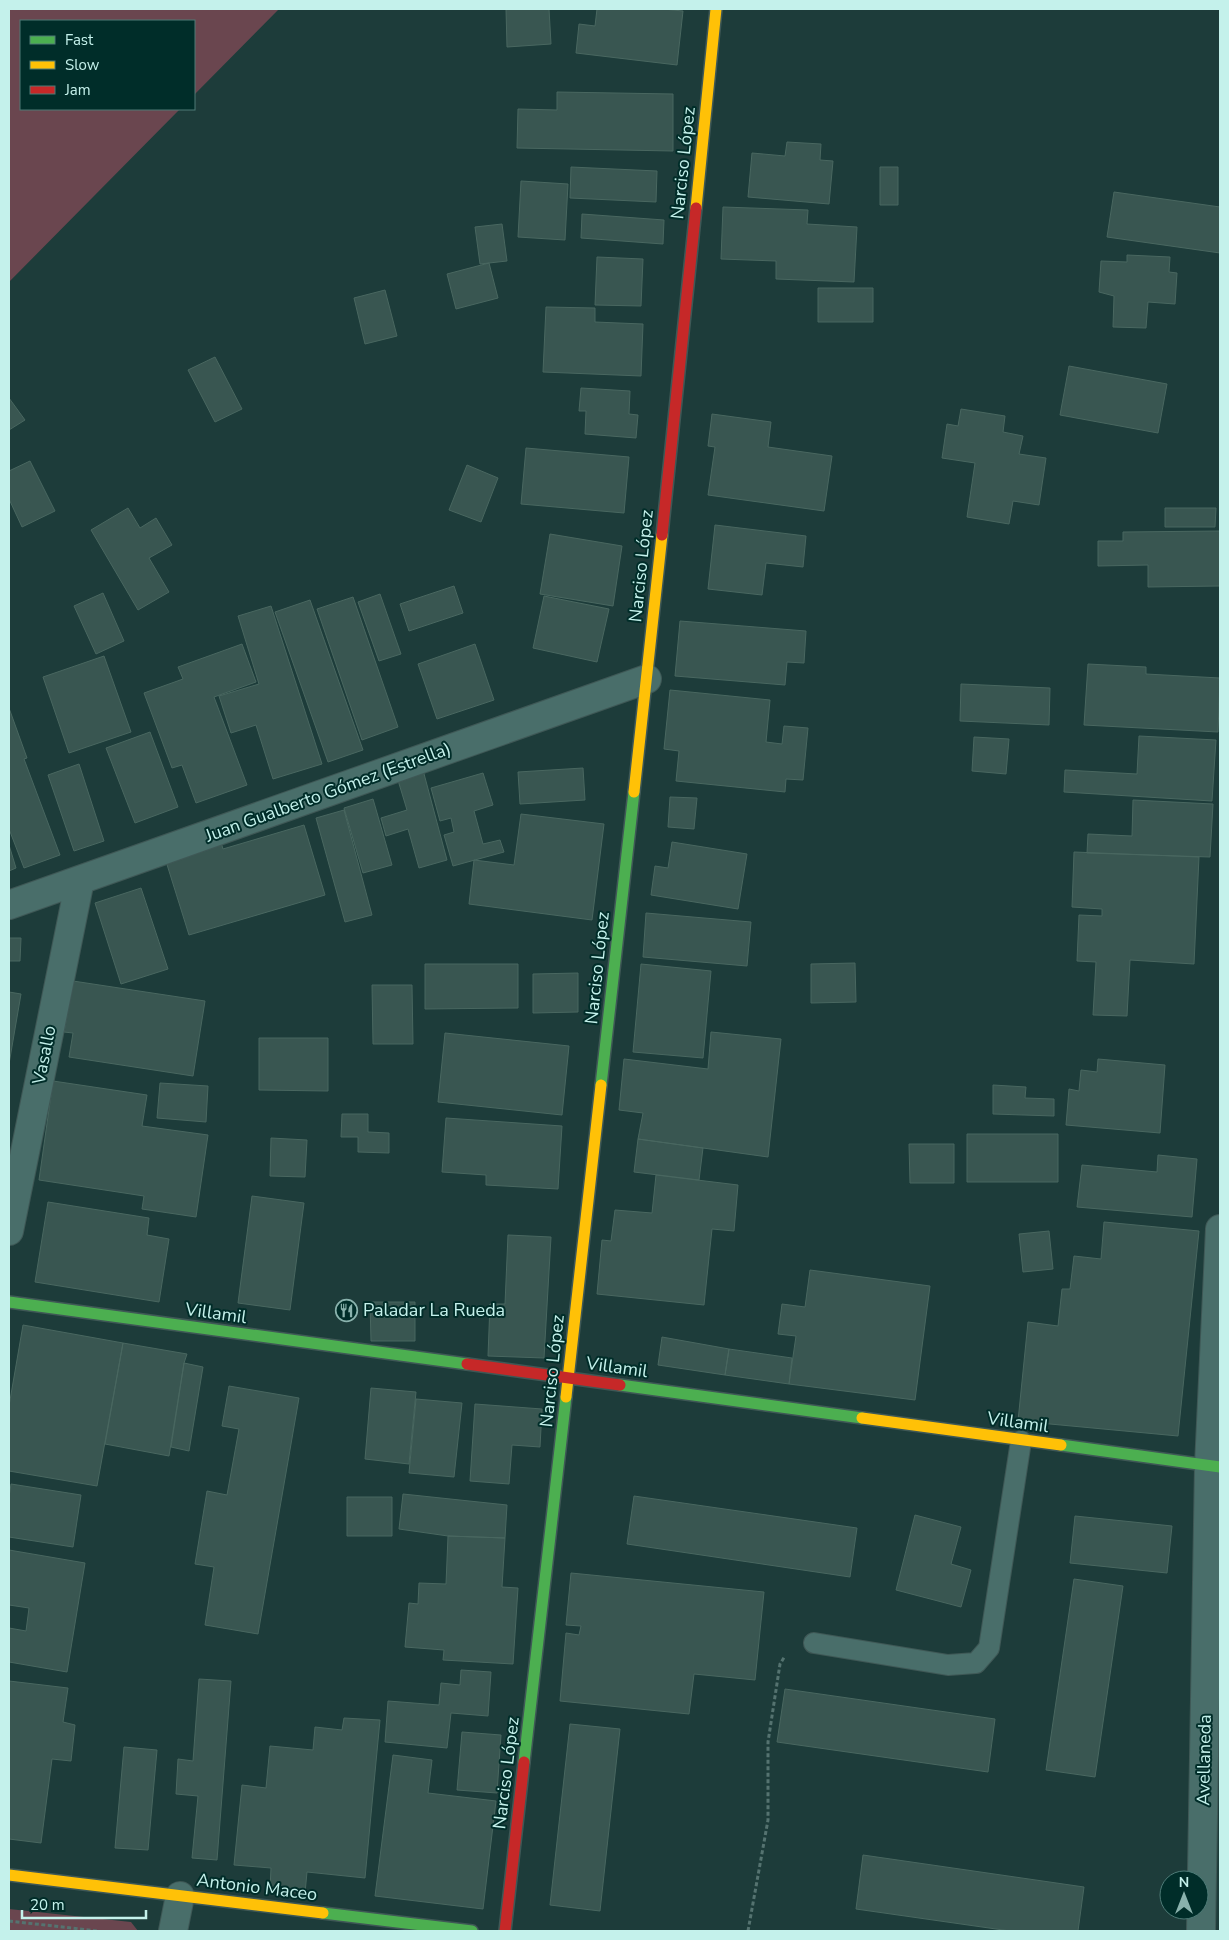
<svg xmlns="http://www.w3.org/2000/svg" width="1229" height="1940" font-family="'Nunito Sans',sans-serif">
  <rect width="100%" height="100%" fill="#1d3c3a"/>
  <!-- green -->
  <path fill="#6a464f" d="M9 9H279L194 95V21H21V109H180L9 282Z
    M9 1909 131 1922 138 1931H9Z"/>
  <!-- building -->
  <path fill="#395651" stroke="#496760" d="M506 9H549L551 44 507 47Z
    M597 9H663L683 11 677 65 576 53 579 24 595 26Z
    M557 92 673 94V151L517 148 518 109 557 110Z
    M787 142 821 144 820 160 833 161 829 204 748 197 752 153 785 156Z
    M571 167 657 171 656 202 570 198Z
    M880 167H898V205H880Z
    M521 181 568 184 565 240 518 237Z
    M1114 192 1220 207V253L1107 237Z
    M723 207 808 210 807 224 857 227 854 282 776 279V261L721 259Z
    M582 214 664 220 663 244 581 238Z
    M502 224 507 261 480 264 475 227Z
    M1127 255 1170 257 1169 272 1177 273 1175 304 1148 302 1146 328 1113 327 1114 296 1099 292 1101 261 1127 262Z
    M597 257 643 259 641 306 595 305Z
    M489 263 498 298 456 309 447 274Z
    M818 288H873V322H818Z
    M385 290 397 336 365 344 354 298Z
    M546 307 595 308V322L643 324 641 376 543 372Z
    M215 357 242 409 215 422 188 370Z
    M1069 366 1167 384 1158 433 1060 415Z
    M581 388 630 391 629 414 638 415 636 438 585 434 586 411H579Z
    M9 398 25 420 9 430Z
    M961 409 1005 416 1003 432 1023 436 1019 454 1046 458 1039 505 1013 501 1009 524 967 517 975 463 942 458 947 424 958 426Z
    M712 414 771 422 768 447 832 456 824 511 708 495 715 447 708 446Z
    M526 448 629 457 624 513 521 504Z
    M30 461 55 511 22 527 9 499V471Z
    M467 465 498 478 481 522 449 510Z
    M128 508 140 528 156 518 172 545 149 558 169 592 138 610 91 530Z
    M1165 508H1216L1215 527H1165Z
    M715 525 806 536 803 567 766 563 762 595 708 589Z
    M1220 531V586L1148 587V565L1098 566V541H1123V532Z
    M550 534 622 546 613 606 540 594Z
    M454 586 463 613 409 631 400 604Z
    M103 593 124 641 96 654 74 606Z
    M380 594 401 654 379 661 358 602Z
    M544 596 609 609 597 662 533 648Z
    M353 597 398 727 362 740 317 609Z
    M310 600 363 750 328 762 275 612Z
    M271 606 322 764 273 779 256 725 231 733 219 696 259 684 238 616Z
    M680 621 806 631 804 663 787 662 785 685 675 676Z
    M242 644 256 682 214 697 247 785 196 803 182 765 172 768 144 693 183 679 178 667Z
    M475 644 494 700 437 719 418 664Z
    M104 656 131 732 69 753 43 677Z
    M1088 664 1146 667V674L1220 678 1218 732 1084 725Z
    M961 684 1050 688 1049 725 960 721Z
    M670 690 770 700 766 742 782 744 784 726 808 728 803 780 786 779 785 792 676 781 679 751 664 749Z
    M9 708 27 758 24 759 60 855 24 868 9 829Z
    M150 732 178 807 135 823 106 748Z
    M1139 736 1216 740 1212 801 1064 792 1065 770 1137 774Z
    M974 737 1009 739 1006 774 972 771Z
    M79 764 104 841 74 851 48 775Z
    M583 768 585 800 520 804 518 772Z
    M423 770 447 860 419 868 408 829 386 836 381 818 407 810 397 777Z
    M483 773 493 805 474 811 483 844 500 840 504 852 453 866 444 835 454 832 451 818 440 821 431 788Z
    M670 797 697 798 694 829 668 827Z
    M373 799 392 865 363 873 344 808Z
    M1133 800 1213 804 1210 857 1087 853 1088 834 1132 836Z
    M344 810 372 915 345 922 316 818Z
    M521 814 604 824 592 920 469 904 474 860 514 865Z
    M304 825 325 895 189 935 164 855 220 839 223 849Z
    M672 842 747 854 738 909 651 895 655 866 668 868Z
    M9 845 16 868 9 871Z
    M1074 852 1199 857 1194 964 1130 960 1127 1016 1093 1015 1096 962 1077 961 1079 915 1102 916V909L1072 907Z
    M141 888 168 969 121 984 95 903Z
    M646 913 751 922 747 966 643 957Z
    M9 938H21L20 961H9Z
    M855 963 856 1002 811 1003V964Z
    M425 964H518V1008L425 1009Z
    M641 964 711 971 703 1058 633 1052Z
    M578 973V1012L533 1013V974Z
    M73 981 205 1001 193 1076 69 1057 73 1033 64 1032Z
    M372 985H412L413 1044H373Z
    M9 992 21 994 9 1064Z
    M711 1032 781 1039 768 1157 638 1139 643 1113 619 1110 624 1059 708 1069Z
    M445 1033 569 1046 562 1115 438 1102Z
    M259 1038H328V1091L259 1090Z
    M1098 1059 1165 1065 1160 1133 1066 1125 1069 1089 1079 1091 1081 1070 1097 1072Z
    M53 1081 147 1095 142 1126 208 1135 196 1217 142 1209 144 1196 39 1180Z
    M160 1083 208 1086 206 1122 157 1118Z
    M993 1085 1026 1087 1025 1098 1054 1099V1116L993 1114Z
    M342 1114H368V1132L389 1133V1153L358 1152V1137H341Z
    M446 1118 562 1126 558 1189 486 1185V1175L442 1172Z
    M967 1134H1058V1182H967Z
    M271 1138 307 1140 305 1177 270 1176Z
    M638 1139 703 1148 699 1180 634 1172Z
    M909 1144H954V1183H910Z
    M1158 1155 1197 1159 1192 1217 1077 1207 1082 1165 1157 1172Z
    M656 1175 738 1185 734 1231 712 1229 704 1305 597 1294 602 1240 611 1241 615 1210 652 1213Z
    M252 1196 304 1203 290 1310 238 1303Z
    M48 1202 149 1218 147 1235 169 1239 159 1302 35 1282Z
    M1104 1222 1199 1231 1178 1436 1018 1421 1028 1322 1058 1326 1062 1289H1070L1074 1256 1101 1259Z
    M1049 1231 1053 1269 1023 1272 1019 1234Z
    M508 1235 551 1237 544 1358 488 1356 490 1304H505Z
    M810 1270 930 1286 915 1400 789 1384 796 1336 778 1334 782 1304 805 1307Z
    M370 1302H415V1341H371Z
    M23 1325 123 1343 97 1486 9 1471V1406Z
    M662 1337 729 1349 725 1375 658 1365Z
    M123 1343 187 1354 184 1363 169 1456 105 1444Z
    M729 1349 792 1358 789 1384 725 1375Z
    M184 1363 203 1367 189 1451 171 1447Z
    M229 1386 299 1398 258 1634 205 1625 214 1567 195 1564 207 1491 227 1495 239 1429 222 1426Z
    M371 1388 416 1392 409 1464 365 1459Z
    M416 1399 462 1403 454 1477 409 1473Z
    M475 1404 542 1409 540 1447 512 1445 509 1484 470 1481Z
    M11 1484 81 1495 73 1547 9 1537V1497Z
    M403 1494 507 1505 505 1538 448 1536 399 1529Z
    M634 1496 857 1528 850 1577 627 1544Z
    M347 1497H392V1536H347Z
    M915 1515 961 1527 951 1564 971 1570 961 1607 896 1590Z
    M1075 1516 1172 1526 1167 1573 1070 1563Z
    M448 1536 505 1538 502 1587 518 1588 513 1664 443 1660 444 1650 405 1647 409 1603 418 1604 419 1583 446 1584Z
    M9 1550 85 1563 67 1672 9 1662V1628L26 1631 29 1608 9 1605Z
    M571 1573 764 1592 755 1680 694 1674 689 1714 560 1701 566 1633 579 1635 581 1626 566 1625Z
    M1074 1579 1123 1586 1095 1777 1046 1770Z
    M461 1670 491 1672 488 1716 451 1713 447 1748 385 1742 388 1701 439 1705 441 1683 460 1685Z
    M199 1679 231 1681 217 1860 192 1858 198 1796 176 1794 178 1759 193 1761Z
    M9 1681 68 1688 63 1722 75 1725 71 1761 52 1759 41 1843 9 1839Z
    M785 1689 995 1719 988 1772 777 1742Z
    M344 1718 380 1720 365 1878 307 1872 305 1893 270 1889 271 1868 234 1865 242 1785 266 1788 270 1746 313 1750 315 1727 342 1730Z
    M570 1724 620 1729 600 1911 550 1905Z
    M462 1732 501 1735 497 1793 457 1790Z
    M124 1747 157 1750 148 1850 115 1848Z
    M393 1755 432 1760 428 1793 496 1801 483 1909 375 1896Z
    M863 1855 1084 1887 1078 1931H1010L856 1909Z"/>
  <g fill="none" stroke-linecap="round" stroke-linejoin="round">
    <defs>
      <path id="lane" d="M814 1643 948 1665 976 1663 989 1648 1021 1441"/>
      <path id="street" d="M9 905 647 679
        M9 1231 80 880
        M173 1931 180 1896
        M1201 1931 1209 1466 1220 1229"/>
      <path id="fast" d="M601 1085 634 792
        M9 1302 467 1364
        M620 1385 862 1418
        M1061 1445 1220 1467
        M524 1762 566 1397
        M323 1913 472 1931"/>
      <path id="slow" d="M696 208 716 9
        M634 792 662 535
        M566 1397 601 1085
        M862 1418 1061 1445
        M9 1875 323 1913"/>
      <path id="jam" d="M662 535 696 208
        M467 1364 620 1385
        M505 1931 524 1762"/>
    </defs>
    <!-- lane casing -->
    <use href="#lane" stroke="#3f5856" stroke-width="22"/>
    <!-- street casing -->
    <use href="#street" stroke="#3f5856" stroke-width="30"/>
    <!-- fast casing -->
    <use href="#fast" stroke="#3f5856" stroke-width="14"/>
    <!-- slow casing -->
    <use href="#slow" stroke="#3f5856" stroke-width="14"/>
    <!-- jam casing -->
    <use href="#jam" stroke="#3f5856" stroke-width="14"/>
    <!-- path -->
    <path stroke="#557370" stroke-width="3" stroke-dasharray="4 2.5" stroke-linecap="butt" d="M9 1921 98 1931
      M748 1931 768 1820V1742L780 1664 785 1656"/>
    <!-- lane -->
    <use href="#lane" stroke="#496e6a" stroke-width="20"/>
    <!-- street -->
    <use href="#street" stroke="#496e6a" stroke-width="28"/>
    <!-- fast -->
    <use href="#fast" stroke="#4caf50" stroke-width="11"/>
    <!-- slow -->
    <use href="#slow" stroke="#ffc107" stroke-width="11"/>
    <!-- jam -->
    <use href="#jam" stroke="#c62828" stroke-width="11"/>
  </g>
  <!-- icons -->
  <defs>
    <symbol id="restaurant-ring" viewBox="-11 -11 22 22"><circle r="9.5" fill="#002d29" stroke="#8ab2ad" stroke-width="1.5"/><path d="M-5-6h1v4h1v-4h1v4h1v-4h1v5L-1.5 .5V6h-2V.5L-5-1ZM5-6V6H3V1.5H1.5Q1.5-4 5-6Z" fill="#8ab2ad"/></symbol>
  </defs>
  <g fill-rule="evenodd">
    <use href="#restaurant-ring" x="334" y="1298" width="25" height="25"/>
  </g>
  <g text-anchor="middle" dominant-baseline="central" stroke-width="4" stroke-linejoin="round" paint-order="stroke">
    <!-- street labels -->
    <g font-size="18" fill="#c4f1eb" stroke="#002d29">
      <text transform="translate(683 163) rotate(-84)">Narciso López</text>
      <text transform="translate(641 566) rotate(-84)">Narciso López</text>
      <text transform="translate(328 792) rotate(-20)">Juan Gualberto Gómez (Estrella)</text>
      <text transform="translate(597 968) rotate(-84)">Narciso López</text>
      <text transform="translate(44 1055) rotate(-79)">Vasallo</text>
      <text transform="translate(216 1313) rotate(8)">Villamil</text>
      <text transform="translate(617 1367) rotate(8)">Villamil</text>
      <text transform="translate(552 1371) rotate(-84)">Narciso López</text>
      <text transform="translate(1018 1422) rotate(8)">Villamil</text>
      <text transform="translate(1204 1760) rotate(-89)">Avellaneda</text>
      <text transform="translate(506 1773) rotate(-83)">Narciso López</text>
      <text transform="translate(257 1887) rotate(7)">Antonio Maceo</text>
    </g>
    <!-- poi labels -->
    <g font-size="18" fill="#c4f1eb" stroke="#002d29" text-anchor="start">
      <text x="363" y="1310">Paladar La Rueda</text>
    </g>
  </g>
  <!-- border -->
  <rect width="1229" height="1940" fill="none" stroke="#c4f1eb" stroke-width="20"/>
  <!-- legend -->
  <rect x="20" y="20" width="175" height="90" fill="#002d29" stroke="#4e7b77"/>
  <rect x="30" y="36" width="25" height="8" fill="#4caf50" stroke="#4e7b77"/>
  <text x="65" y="45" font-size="15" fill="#c4f1eb">Fast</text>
  <rect x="30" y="61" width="25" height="8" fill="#ffc107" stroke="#4e7b77"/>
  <text x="65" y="70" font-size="15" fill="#c4f1eb">Slow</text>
  <rect x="30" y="86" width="25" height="8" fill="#c62828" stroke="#4e7b77"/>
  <text x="65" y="95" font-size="15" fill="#c4f1eb">Jam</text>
  <!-- north arrow -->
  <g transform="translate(1184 1895)"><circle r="24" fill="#002d29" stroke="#4e7b77"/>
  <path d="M0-4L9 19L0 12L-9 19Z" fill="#8ab2ad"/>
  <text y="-8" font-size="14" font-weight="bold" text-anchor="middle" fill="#c4f1eb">N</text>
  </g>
  <!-- scale -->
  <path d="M22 1910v8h124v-8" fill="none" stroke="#c4f1eb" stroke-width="2.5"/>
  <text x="30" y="1910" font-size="15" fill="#c4f1eb" stroke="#002d29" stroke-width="4" paint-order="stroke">20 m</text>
</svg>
